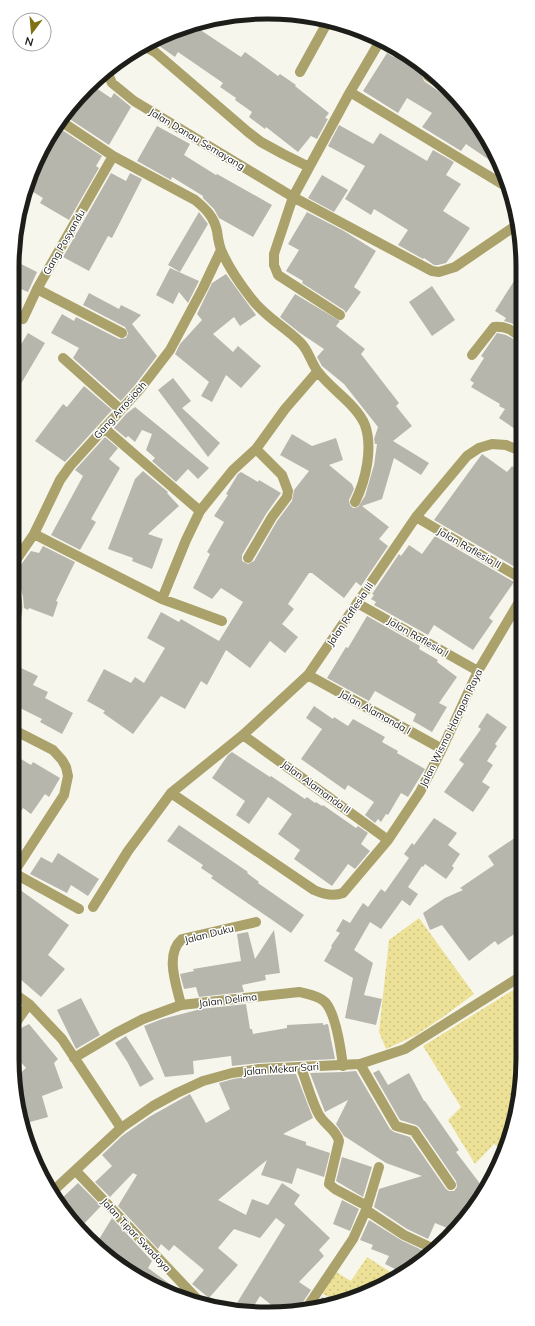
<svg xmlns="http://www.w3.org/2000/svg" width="535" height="1326" font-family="Mulish,sans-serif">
  <defs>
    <pattern id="green-dots" width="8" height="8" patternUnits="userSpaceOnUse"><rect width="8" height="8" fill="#ece197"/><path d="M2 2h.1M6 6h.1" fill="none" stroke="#cac182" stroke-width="1.8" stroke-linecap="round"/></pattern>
  </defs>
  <rect width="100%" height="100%" fill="#f7f6ec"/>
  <!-- green -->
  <path fill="url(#green-dots)" d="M419 918 474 994 443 1017 416 1035 386 1049 379 1032 389 940Z
    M523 984V1058L510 1140 504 1151 494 1144 475 1164 448 1120 461 1107 423 1046Z
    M367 1257 398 1277 395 1280 336 1302 322 1293 336 1272 351 1281Z"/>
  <!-- building -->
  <path fill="#b7b6ad" d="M196 27 241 57 245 52 278 76 280 74 296 85 295 86 329 113 325 118 328 119 317 139 311 136 298 152 266 127 265 129 249 117 252 112 235 100 236 98 220 87 223 83 178 52 175 57 158 45 165 36Z
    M398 49 409 55 426 70 423 72 422 75 424 81 447 97H450L455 95 460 99 497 155 501 168 466 144 461 151 422 127 432 113 407 98 398 113 363 91 387 53 394 57Z
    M93 86 111 98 114 93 131 107 109 145 65 116 75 99Z
    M339 125 373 144 380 133 427 161 433 150 454 162 446 175 461 184 443 211 470 228 452 255 446 263 438 265H434L424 258 423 259 398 245 408 230 374 209 371 215 345 199 365 166 328 146Z
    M157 126 190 144 184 155 216 175 217 174 272 205 253 237 219 218 214 209 203 198V196L172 177 171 180 137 161Z
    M59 128 102 156 96 166 99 168 69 220 40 203 43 198 25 187Z
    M111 173 126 181 130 173 142 179 112 238 108 236 89 271 63 257Z
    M322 175 348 190 334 212 308 198Z
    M199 212 208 224 180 272 168 265Z
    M307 212 344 231 376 251 354 287 361 292 346 313 344 310 302 283 303 281 286 271 299 250 288 244Z
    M13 260 37 272 28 292 12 285Z
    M170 268 199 281 188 303 179 292 173 304 156 295Z
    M521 270V329L511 323 504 321 506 318 495 311Z
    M226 274 256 315 240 326 234 317 213 334 233 352 238 346 261 366 241 388 226 375 212 402 201 396 209 382 175 354 180 344 202 320 197 314 212 283Z
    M432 286 455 320 432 336 409 302Z
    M89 293 119 309 121 305 141 315 132 324 157 356 135 385 121 401 73 358 79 348 51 333 62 314 74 321 76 317 119 339 126 338 128 333 125 327 83 305Z
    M295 294 340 321 336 326 365 349 361 354 399 403 396 406 412 426 393 441 429 463 421 475 394 458 382 499 362 506 389 527 379 539 388 546 361 586 356 582 344 598 312 573H309L288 604 294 609 282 624 298 637 285 653 270 641 250 668 226 650 207 685 201 681 185 709 161 696 133 734 103 713 105 711 87 701 104 669 131 683 135 677 144 683 165 648 147 638 161 612 179 622 181 619 219 641 243 602 221 588 212 599 193 588 210 554 207 552 224 522 214 516 228 495 226 494 238 474 241 472 258 482 259 480 281 493 266 514 242 555V561L248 564 254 561 277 521 292 501 294 490 309 471 280 455 292 434 312 446 336 438 343 460 329 465 352 484 354 489 349 500 350 505 353 508 358 507 365 496 374 465 377 444H375L374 439 378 427 344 384 322 366 317 357 324 349 300 333 280 317Z
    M28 333 45 343 12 399V359Z
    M497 333 506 335 521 343V433L499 418 505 409 499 406 500 404 471 387 474 383 470 380 484 358 481 356Z
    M173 378 191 401 182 408 220 443 208 457 158 390Z
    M84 386 112 410 65 462 35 441 63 404 67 407Z
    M135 407 167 433 209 468 198 479 188 469 176 482 152 461 155 458 146 450 152 434 142 430 135 442 128 436 126 438 114 428 126 414Z
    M105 437 118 448 109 459 120 468 91 519 96 522 80 550 51 535 83 476 75 470Z
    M482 454 507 472 512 466 521 474 522 571 434 520Z
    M143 471 168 492 167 493 179 506 148 534 163 539 152 569 132 561 133 558 108 549 135 479Z
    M435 536 514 582 489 618 493 621 473 650 434 625 428 635 374 605 376 602 371 599 374 595 372 594 399 554 401 556 409 545 422 554Z
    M43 546 75 562 56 601 58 602 53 617 29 608 28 610 24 608 23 597 21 589 16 582 12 581V572L17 570 31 551 39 553Z
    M367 616 420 646 419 649 438 660 437 662 457 677 439 703 447 707 432 732 413 721 416 714 375 691 369 701 327 678 346 647 348 648Z
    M21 668 38 676 33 685 48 692 45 698 73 713 62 734 40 722 42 719 12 704V686Z
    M314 706 333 719 334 717 348 726 353 719 385 737 382 742 398 751 397 753 425 769 408 797 401 793 388 815 386 814 381 822 378 819 375 823 365 815 374 802 348 785 345 790 301 759 322 729 306 718Z
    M487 713 507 727 495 744 497 746 487 761 493 765 482 782 490 787 473 812 444 792 464 764 459 760 481 729 478 727Z
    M232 752 270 777 271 776 305 799 307 797 315 803 316 802 322 806 323 805 356 828 358 826 368 833 361 844 370 851 355 869 348 864 332 886 294 859 300 850 278 834 292 814 268 797 249 824 236 815 245 801 212 778 228 755Z
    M16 756 31 765 33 762 60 778 49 797 45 794 31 814 23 808 12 826V764Z
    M434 818 457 833 448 845 460 854 452 866 454 868 446 879 425 864 423 867 422 866 408 887 418 894 410 906 402 900 381 929 370 922 354 950 373 963 364 995 382 999 376 1025 345 1018 353 978 324 961 332 947 331 946 340 933 336 931 343 919 350 923 363 903 368 907 381 889 385 892 409 858 404 854 412 843 414 845Z
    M179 825 248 872 247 873 259 882 258 883 304 915 291 933 211 878 213 876 201 868 203 865 167 841Z
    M522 833 523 928 498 945 495 941 469 961 442 925 430 930 423 913 445 898 463 890 460 888 494 865 488 856Z
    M58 853 99 879 88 896 71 885 67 893 30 874 41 857 52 863Z
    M12 884 69 925 48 955 65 969 41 997 12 972Z
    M274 930 280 973 265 975 266 980 242 985 244 992 199 997 196 987 184 989 180 974 194 971 193 969 241 961 237 934 248 932 255 959Z
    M81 998 100 1035 76 1049 57 1010Z
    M246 1004 250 1029H252L253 1034 287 1028V1025L323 1023V1025L328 1024 335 1059 259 1063 232 1066 231 1056 193 1061 194 1074 165 1077 144 1026 162 1019 201 1009Z
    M29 1024 58 1059 54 1063 63 1088 42 1096 48 1117 23 1124 15 1078 26 1068 12 1052V1036L23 1027Z
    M126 1036 154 1079 140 1087 128 1063 115 1043Z
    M379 1070 388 1085 409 1073 424 1101H425L459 1150 456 1152 481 1185 469 1215 452 1230 435 1223 428 1239 407 1229 374 1207 379 1189 422 1176 386 1163 344 1136 336 1124 348 1100 325 1112 310 1073 343 1072 356 1071 390 1129 394 1132 410 1137 446 1189 449 1191H454L457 1187 456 1181 419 1127 416 1125 400 1120 373 1073Z
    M296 1074 313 1118 283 1134 306 1142V1145L330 1153 324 1177 297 1168 292 1184 261 1175 267 1160 218 1200 246 1215 252 1199 268 1205 282 1183 300 1195 294 1204 330 1238 319 1250 324 1256 299 1282 311 1290 301 1305 300 1310H278L260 1296 251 1311 234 1312 232 1311 285 1225 276 1218 260 1238 234 1229 218 1248 238 1265 209 1298 192 1284 204 1270 174 1245 169 1251 161 1244 158 1249 118 1206 137 1175 133 1173 110 1197 95 1182 112 1166 102 1155 122 1136 149 1117 190 1094 206 1123 230 1109 219 1083 233 1079 260 1075Z
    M342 1157 372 1167 363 1197 336 1181Z
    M78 1183 101 1206 80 1228 71 1220 60 1200Z
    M342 1200 359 1209 350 1231 333 1224Z
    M112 1218 152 1261 148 1268 178 1290 177 1292 140 1280 96 1244Z
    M369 1220 401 1240 424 1251 422 1257 403 1273 385 1264 389 1256 371 1249 373 1245 360 1240Z
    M322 1297 332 1303 314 1309Z"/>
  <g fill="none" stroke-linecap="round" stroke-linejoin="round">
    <!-- minor -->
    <path stroke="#aaa16b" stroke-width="10" d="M144 46 155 52 248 132 261 142 283 154 309 167
      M300 72 327 23
      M108 74 112 83 134 101 293 197 432 271 439 272 455 267 518 224
      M428 76 450 91
      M350 92 507 187
      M62 122 113 156 195 200C206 209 214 217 217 231 218 238 219 246 222 252 229 268 240 284 251 298 265 317 284 326 300 342 309 350 311 364 319 373 332 390 357 405 365 425 373 448 366 480 355 502
      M37 289 122 333
      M12 315 23 319 37 289 113 156
      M340 315 278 275 274 265V254L293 197 350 92 380 41
      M472 355 494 327C506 326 512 330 521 337
      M63 358 120 409
      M104 428 200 511
      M416 517 522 579
      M34 534 162 599
      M248 558 272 517 287 497 288 491 282 475 256 449
      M12 566 34 534 60 480 70 466 140 389 170 350 203 288 221 250
      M12 587C21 601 17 617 12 632
      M357 603 478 671
      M222 621 162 599 186 540 200 511 233 470 256 449 285 409 317 372
      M308 675 442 749
      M12 729 53 750 62 760 66 767 68 776 64 795 12 875
      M243 735 388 840
      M171 793 314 890C323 894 333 897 343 893L388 840 420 792 442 749 478 671 522 597
      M12 872 79 909
      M93 907 128 851 171 793 243 735 308 675 416 517 467 456 479 448 492 444 506 445 521 451
      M12 992 29 1004 62 1039 121 1128
      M181 1005C177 986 164 955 182 939L256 922
      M12 1028 29 1004
      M74 1058 116 1033 143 1019 181 1005 299 992C308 994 319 996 325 1002 336 1014 341 1050 343 1066
      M360 1064 396 1126 414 1131 451 1185
      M301 1068C307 1083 311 1099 318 1113 323 1124 336 1129 339 1141L330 1179 329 1184 335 1189 367 1206
      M76 1171 197 1299
      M366 1210 404 1235 432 1248
      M306 1309 353 1239 366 1210 379 1167"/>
    <!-- tertiary -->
    <path stroke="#aaa16b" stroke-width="10" d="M54 1190 121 1128 153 1106 177 1093 203 1081 232 1073 259 1069 360 1064 405 1049 523 975"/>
  </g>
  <g text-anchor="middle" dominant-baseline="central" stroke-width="3" stroke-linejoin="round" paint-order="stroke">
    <!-- street labels -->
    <g font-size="10" fill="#1d1d19" stroke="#fff">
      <text transform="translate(197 139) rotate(31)">Jalan Danau Semayang</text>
      <text transform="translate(64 242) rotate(-60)">Gang Posyandu</text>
      <text transform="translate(120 410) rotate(-48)">Gang Arrosioah</text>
      <text transform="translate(469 548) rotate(30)">Jalan Raflesia II</text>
      <text transform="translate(350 614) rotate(-56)">Jalan Raflesia III</text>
      <text transform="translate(418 637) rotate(30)">Jalan Raflesia I</text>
      <text transform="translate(375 712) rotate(29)">Jalan Alamanda I</text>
      <text transform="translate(451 728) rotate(-64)">Jalan Wisma Harapan Raya</text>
      <text transform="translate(316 787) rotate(36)">Jalan Alamanda II</text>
      <text transform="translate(209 934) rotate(-14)">Jalan Duku</text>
      <text transform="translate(228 1000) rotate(-7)">Jalan Delima</text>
      <text transform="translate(281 1069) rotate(-4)">Jalan Mekar Sari</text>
      <text transform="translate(136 1235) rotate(47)">Jalan Tipar Swadaya</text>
    </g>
  </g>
  <!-- crop -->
  <path d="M0 0H535V1326H0ZM267 19H268A248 248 0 0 1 516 267V1059A248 248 0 0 1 268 1307H267A248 248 0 0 1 19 1059V267A248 248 0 0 1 267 19Z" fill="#fff" fill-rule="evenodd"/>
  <path fill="none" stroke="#1d1d19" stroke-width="5" d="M267 19H268A248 248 0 0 1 516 267V1059A248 248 0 0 1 268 1307H267A248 248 0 0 1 19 1059V267A248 248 0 0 1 267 19Z"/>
  <!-- north arrow -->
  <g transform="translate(32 32) rotate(196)"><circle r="19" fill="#ffffff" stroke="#a5a5a3"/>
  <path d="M0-3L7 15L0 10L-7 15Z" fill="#7f7112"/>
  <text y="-6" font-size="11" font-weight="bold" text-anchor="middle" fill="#1d1d19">N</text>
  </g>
</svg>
